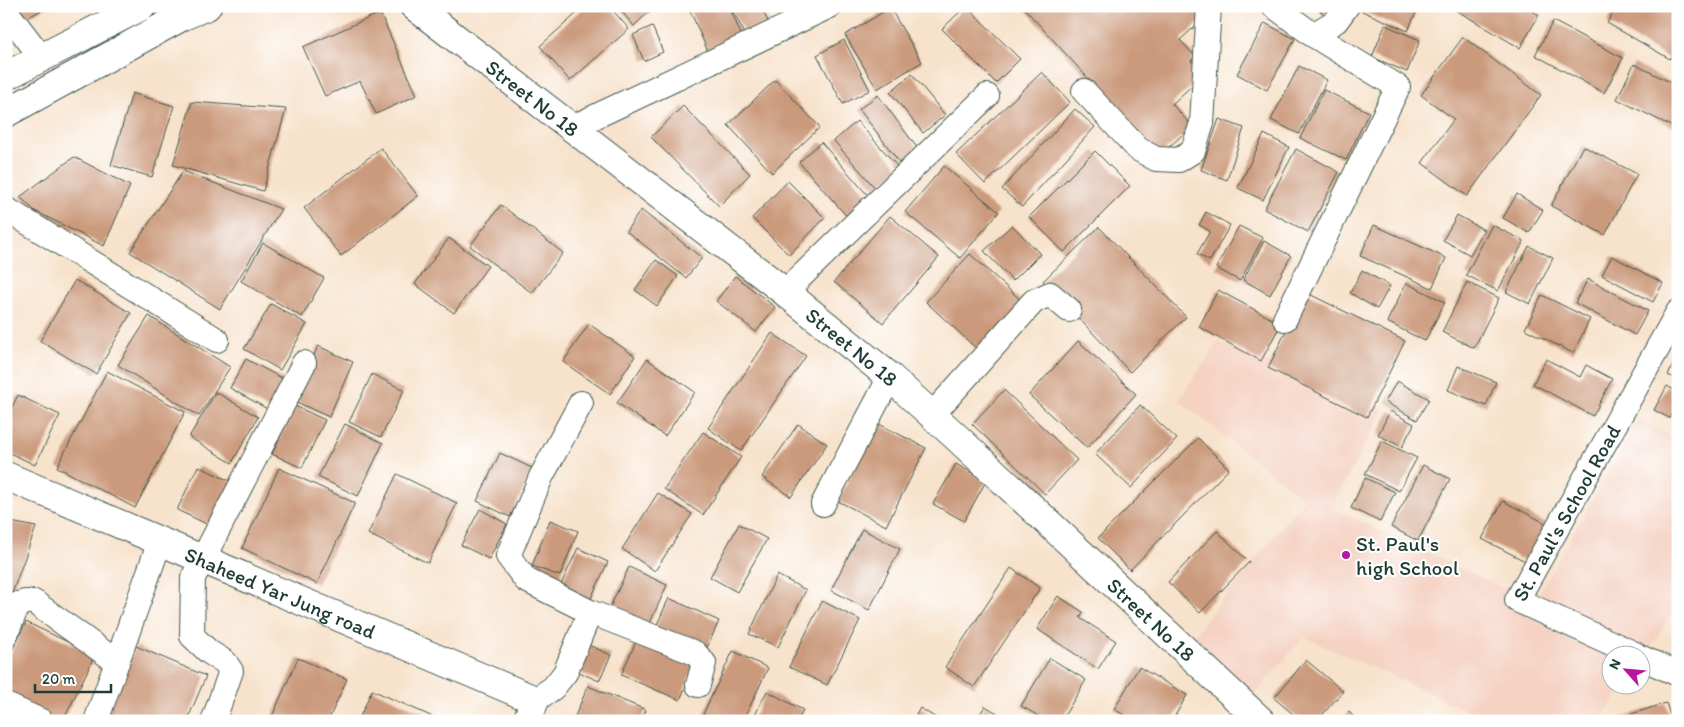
<svg xmlns="http://www.w3.org/2000/svg" width="1684" height="727" font-family="Itim,sans-serif">
  <rect width="100%" height="100%" fill="#fff"/>
  <filter id="ink" filterUnits="userSpaceOnUse"><feTurbulence type="fractalNoise" baseFrequency=".02" numOctaves="2"/><feDisplacementMap in="SourceGraphic" scale="10" xChannelSelector="R" yChannelSelector="G"/><feConvolveMatrix kernelMatrix="1 2 1 2 8 2 1 2 1" color-interpolation-filters="sRGB"/></filter>
  <filter id="wash" filterUnits="userSpaceOnUse"><feTurbulence type="fractalNoise" baseFrequency=".0096" numOctaves="4" result="noise"/><feDisplacementMap in="SourceGraphic" scale="20" xChannelSelector="R" yChannelSelector="G"/><feGaussianBlur stdDeviation="1.12" result="paint"/><feColorMatrix in="noise" values="0 0 0 0 0 0 0 0 0 0 0 0 0 0 0 0 0 1.4 0 .05"/><feComposite in="paint" operator="in"/></filter>
  <g filter="url(#wash)">
    <rect width="100%" height="100%" fill="#f7e2cb"/>
    <!-- built -->
    <path fill="#f5d2c2" d="M1218 342 1384 409 1331 508 1534 602 1639 418 1678 441V603L1650 649 1612 654V684L1625 685 1600 721H1491L1304 637 1250 699 1182 650 1304 499 1179 400Z"/>
    <g id="blocks">
      <!-- building -->
      <path fill="#cb9a7b" d="M16 6H49L23 20Z
        M585 6H609L629 29 570 81 540 46Z
        M617 6H655L634 26Z
        M688 6H729L744 41 710 56Z
        M744 6H760L771 27 748 39 733 12Z
        M773 6H798L777 15Z
        M966 6 1020 59 996 83 942 29Z
        M1022 6H1199L1201 21 1180 40 1195 56 1191 61 1200 70 1198 80 1172 104 1192 126 1159 156Z
        M1314 6H1331L1325 15Z
        M1364 6H1419L1408 31 1362 11Z
        M1449 6H1524L1539 15 1520 48Z
        M1617 6H1678V46L1670 59 1607 23Z
        M890 8 922 62 877 89 845 35Z
        M380 13 417 95 376 114 360 81 325 96 303 47Z
        M1553 21 1623 58 1604 93 1535 55Z
        M1265 23 1295 39 1267 90 1237 74Z
        M1385 25 1420 40 1407 72 1372 57Z
        M652 26 663 52 644 61 633 35Z
        M1463 37 1541 95 1467 196 1422 163 1454 119 1421 95Z
        M844 40 870 90 843 104 817 55Z
        M1634 64 1678 86V123L1675 128 1617 99Z
        M1299 66 1327 80 1299 134 1271 120Z
        M1042 72 1070 102 985 184 956 154Z
        M912 74 945 115 923 133 890 92Z
        M775 80 820 127 772 173 728 125Z
        M1324 90 1369 112 1346 160 1300 138Z
        M132 93 174 106 152 177 111 165Z
        M878 95 921 153 903 167 859 109Z
        M192 102 286 109 263 191 173 165Z
        M683 106 750 174 719 206 651 137Z
        M1075 109 1095 127 1022 207 1002 189Z
        M1219 119 1244 128 1227 180 1201 170Z
        M857 121 899 168 876 189 834 141Z
        M1264 134 1289 147 1263 200 1238 188Z
        M821 142 872 200 850 220 799 162Z
        M1583 146 1637 174 1605 235 1551 206Z
        M381 148 418 196 341 256 304 208Z
        M1296 149 1339 172 1308 232 1264 209Z
        M1095 151 1130 186 1064 252 1029 217Z
        M74 157 130 186 104 246 35 211 20 197Z
        M944 166 999 212 960 258 905 212Z
        M183 171 281 209 220 309 130 252Z
        M788 181 825 218 789 255 752 218Z
        M1517 194 1543 210 1529 233 1503 218Z
        M501 205 563 253 532 293 470 246Z
        M641 210 702 258 686 278 626 231Z
        M1206 212 1230 225 1210 261 1197 254 1210 231 1199 225Z
        M1457 215 1484 230 1470 255 1443 240Z
        M890 216 939 257 883 323 834 282Z
        M1012 225 1040 254 1013 281 984 251Z
        M1374 225 1446 258 1432 288 1360 256Z
        M1492 225 1524 241 1498 291 1466 275Z
        M1239 226 1263 238 1240 281 1216 268Z
        M1099 227 1186 317 1130 372 1043 281Z
        M449 238 488 266 454 313 415 284Z
        M1264 241 1291 256 1270 295 1243 280Z
        M263 243 324 278 302 317 241 281Z
        M1529 246 1553 258 1530 304 1506 292Z
        M970 254 1025 304 980 352 926 302Z
        M1612 256 1663 283 1653 302 1602 275Z
        M656 260 678 276 657 306 635 290Z
        M1362 270 1390 286 1377 309 1350 293Z
        M735 276 775 307 756 332 716 301Z
        M1588 279 1648 311 1635 335 1575 303Z
        M75 280 131 313 96 374 40 341Z
        M1467 282 1499 298 1474 348 1442 332Z
        M1406 283 1445 302 1425 341 1387 322Z
        M1218 290 1281 324 1261 361 1199 327Z
        M1305 292 1405 341 1367 417 1268 368Z
        M1542 295 1590 319 1573 353 1525 329Z
        M271 304 307 324 280 370 244 349Z
        M149 316 230 367 199 416 118 365Z
        M589 324 635 356 610 394 563 362Z
        M772 333 806 356 741 451 708 428Z
        M1078 341 1136 394 1087 448 1029 395Z
        M318 346 353 362 329 417 294 401Z
        M1678 354V380L1668 375Z
        M246 359 287 381 271 411 230 388Z
        M647 359 695 392 665 436 617 403Z
        M1546 359 1580 377 1586 365 1612 379 1593 416 1533 384Z
        M1458 366 1496 382 1486 406 1448 390Z
        M107 371 185 412 135 508 57 467Z
        M372 374 404 390 381 437 349 422Z
        M1397 381 1429 399 1417 420 1385 402Z
        M1667 386 1678 392V402L1669 418 1654 410Z
        M1004 390 1077 460 1045 494 972 424Z
        M216 392 258 417 232 463 189 437Z
        M18 395 60 415 35 465 6 451V419Z
        M1140 405 1177 439 1131 488 1095 454Z
        M295 406 325 420 302 468 272 454Z
        M1390 411 1414 424 1402 447 1378 435Z
        M877 423 926 448 886 526 838 501Z
        M345 424 383 443 358 496 318 477Z
        M798 424 827 444 791 497 762 477Z
        M703 432 741 457 703 515 664 489Z
        M1198 438 1229 469 1130 570 1098 538Z
        M1382 441 1417 458 1399 491 1365 474Z
        M500 453 534 469 510 517 477 501Z
        M956 464 986 481 964 521 933 504Z
        M1423 465 1450 479 1418 541 1391 527Z
        M198 466 234 483 213 527 177 510Z
        M279 468 355 503 317 584 242 548Z
        M397 474 457 503 428 563 368 534Z
        M1365 478 1395 492 1380 522 1351 508Z
        M658 493 692 514 655 571 622 549Z
        M1503 501 1549 525 1529 563 1482 539Z
        M480 509 507 524 489 559 461 545Z
        M550 520 578 531 560 576 532 566Z
        M6 521 36 527 6 610Z
        M739 524 767 539 737 592 710 577Z
        M862 529 900 549 869 610 831 590Z
        M1217 531 1249 562 1200 613 1168 582Z
        M578 548 608 562 587 607 557 593Z
        M629 567 667 585 649 625 610 607Z
        M1011 568 1040 588 974 687 945 667Z
        M777 575 806 590 778 647 749 634Z
        M1058 596 1083 612 1080 618 1116 641 1098 669 1037 629Z
        M669 598 719 621 705 652 655 629Z
        M822 601 860 620 827 685 789 667Z
        M26 622 95 655 63 721H58L6 696V663Z
        M638 637 696 661 680 700 621 675Z
        M582 642 611 655 599 681 570 668Z
        M136 646 206 676 187 721H117L105 716Z
        M733 651 768 668 743 721H717L703 714Z
        M298 658 347 679 328 721H270Z
        M1050 658 1086 680 1061 721H1047L1021 706Z
        M1306 660 1343 691 1317 721H1301L1274 698Z
        M1139 667 1187 695 1172 721H1134L1114 709Z
        M588 686 646 710 641 721H573Z
        M372 690 442 721H363L359 719Z
        M767 691 803 710 798 721H752Z
        M1666 703 1672 721H1613V720Z
        M985 706 1011 721H976Z
        M920 708 941 721H913Z
        M1349 712 1358 721H1341Z"/>
    </g>
  </g>
  <g filter="url(#ink)">
    <use href="#blocks" fill-opacity="0" stroke="#3f564b" stroke-width="1"/>
    <g fill="none" stroke-linecap="round" stroke-linejoin="round">
      <defs>
        <g id="minor">
          <path d="M1274 6 1313 35 1398 87 1285 319"/>
          <path d="M6 11 42 58"/>
          <path d="M1313 35 1336 21 1347 6"/>
          <path d="M1084 91 1138 149 1156 159 1179 160 1193 151 1202 123 1209 6"/>
          <path d="M571 128 830 6"/>
          <path d="M6 209 217 340"/>
          <path d="M785 292 987 96"/>
          <path d="M581 403 541 477 508 556 526 580 590 612 695 653 704 663 698 685"/>
          <path d="M932 415 1034 301 1050 294 1069 310"/>
          <path d="M823 504 890 377"/>
          <path d="M6 634 18 604 25 602H34L117 662"/>
          <path id="s1" d="M1635 654 1517 600 1678 312"/>
          <path d="M1642 658 1678 674"/>
          <path d="M535 700 553 688 565 673 590 612"/>
          <path d="M6 705 41 721"/>
          <path d="M214 719 231 671 225 662 209 652 192 636 193 578 304 363"/>
          <path d="M96 721 160 541"/>
        </g>
        <g id="tertiary">
          <path id="s2" d="M414 6 785 292 890 377 953 434 1261 721"/>
          <path id="s3" d="M6 476 535 700 527 721"/>
        </g>
        <path id="primary" d="M6 76 142 6
          M6 113 183 16 207 6"/>
      </defs>
      <!-- minor casing -->
      <use href="#minor" stroke="#3f564b" stroke-width="26"/>
      <!-- tertiary casing -->
      <use href="#tertiary" stroke="#3f564b" stroke-width="30"/>
      <!-- primary casing -->
      <use href="#primary" stroke="#3f564b" stroke-width="30"/>
      <!-- minor -->
      <use href="#minor" stroke="#fff" stroke-width="24"/>
      <!-- tertiary -->
      <use href="#tertiary" stroke="#fff" stroke-width="28"/>
      <!-- primary -->
      <use href="#primary" stroke="#fff" stroke-width="28"/>
    </g>
  </g>
  <!-- markers -->
  <circle fill="#b5179e" stroke="#fff" stroke-width="2" cx="1346" cy="555" r="5"/>
  <g text-anchor="middle" dominant-baseline="central" stroke-width="4" stroke-linejoin="round" paint-order="stroke">
    <!-- street labels -->
    <g font-size="21" fill="#1f3d34" stroke="#fff">
      <text stroke="none"><textPath href="#s2" startOffset="150">Street No 18</textPath></text>
      <text stroke="none"><textPath href="#s2" startOffset="555">Street No 18</textPath></text>
      <text stroke="none"><textPath href="#s1" startOffset="230">St. Paul's School Road</textPath></text>
      <text stroke="none"><textPath href="#s3" startOffset="298">Shaheed Yar Jung road</textPath></text>
      <text stroke="none"><textPath href="#s2" startOffset="960">Street No 18</textPath></text>
    </g>
    <!-- poi labels -->
    <g font-size="21" fill="#1f3d34" stroke="#fff" text-anchor="start">
      <text x="1356" y="543">St. Paul's<tspan x="1356" dy="24">high School</tspan></text>
    </g>
  </g>
  <!-- margin -->
  <rect width="1684" height="727" fill="none" stroke="#fff" stroke-width="25"/>
  <!-- north arrow -->
  <g transform="translate(1626 670) rotate(297)"><circle r="24" fill="#ffffff" stroke="#a5b1ae"/>
  <path d="M0-4L9 19L0 12L-9 19Z" fill="#b5179e"/>
  <text y="-8" font-size="14" font-weight="bold" text-anchor="middle" fill="#1f3d34">N</text>
  </g>
  <!-- scale -->
  <path d="M35 684v8h76v-8" fill="none" stroke="#1f3d34" stroke-width="2.5"/>
  <text x="42" y="684" font-size="15" fill="#1f3d34" stroke="#ffffff" stroke-width="4" paint-order="stroke">20 m</text>
</svg>
